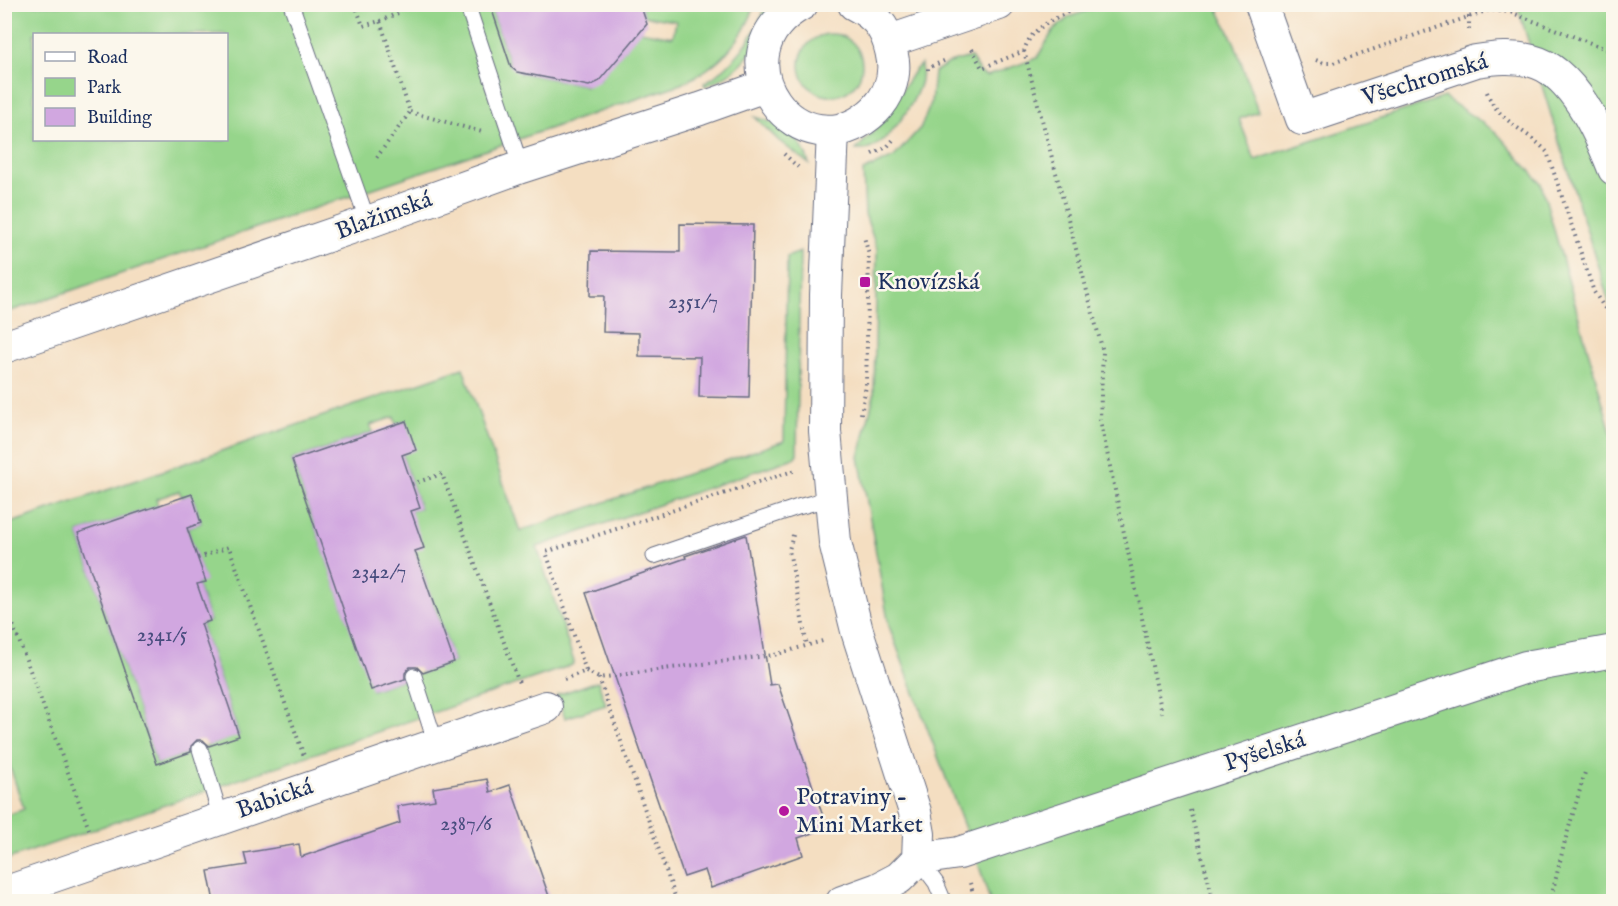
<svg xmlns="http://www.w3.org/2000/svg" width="1618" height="906" font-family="'IM FELL English',serif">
  <rect width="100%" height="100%" fill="#fbf7ec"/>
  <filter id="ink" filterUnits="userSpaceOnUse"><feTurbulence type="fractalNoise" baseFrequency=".0167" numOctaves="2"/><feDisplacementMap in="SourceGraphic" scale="12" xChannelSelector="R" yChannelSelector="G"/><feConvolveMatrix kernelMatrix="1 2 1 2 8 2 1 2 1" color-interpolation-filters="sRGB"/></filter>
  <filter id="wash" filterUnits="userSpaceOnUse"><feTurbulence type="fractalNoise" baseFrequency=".008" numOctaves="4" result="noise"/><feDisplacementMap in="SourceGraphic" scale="24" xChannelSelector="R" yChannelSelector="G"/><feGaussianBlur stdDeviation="1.35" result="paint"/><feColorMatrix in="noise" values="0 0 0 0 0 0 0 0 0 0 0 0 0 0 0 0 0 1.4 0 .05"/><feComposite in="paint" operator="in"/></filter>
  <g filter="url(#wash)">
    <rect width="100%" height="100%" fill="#f4dec1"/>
    <!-- green -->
    <path fill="#96d58b" stroke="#588274" stroke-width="1.5" fill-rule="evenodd" d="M4 5H490L509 62 508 64 510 65 512 64 520 71V74L522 73 584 85 585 87 587 86V83L600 81 599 80 640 31 673 37 676 21 644 16 640 5H755C743 42 716 68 681 84L5 313ZM34 34H226V140H34Z
      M765 5H774C756 46 749 69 705 86L704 83C732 67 757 36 765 5Z
      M1104 5H1216L1235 44 1258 112 1239 119 1255 160 1444 97 1496 132 1541 183 1613 439V901H990L980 869 889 626 859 457 874 395 877 249 865 214 863 171 894 157 921 127 931 103 934 72 949 63 971 57 980 73 987 76 1037 58 1053 31 1069 17Z
      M1517 5H1613V315Z
      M800 65a31 31 0 1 1 62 0a31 31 0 1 1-62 0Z
      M921 64C922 72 922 80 919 87 912 107 889 141 869 149 865 150 860 150 856 150L882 122 914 71Z
      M755 117C780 123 803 137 809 164L778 140Z
      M800 252 797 454 794 458 537 547 574 662 572 665 5 860 4 816 24 809 5 752V525L463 368 520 531 784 441 787 257ZM394 417 396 424 406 421 402 455 420 508 411 511 415 551 454 662 372 690 292 460 373 432 370 425ZM179 491 182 497 192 495 201 523 187 528 205 581 197 584 210 621 201 624 239 735 157 764 78 533 158 506 156 499Z
      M598 681 606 705 565 718 557 695Z"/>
    <g id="blocks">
      <!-- building -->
      <path fill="#d1a7e0" d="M490 4H640L647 24 598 82 589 86 517 72 511 67Z
        M680 224 753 225 749 398 699 397 700 357 639 356V333L603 332 604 296H590L591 251 680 252Z
        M406 421 416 450 402 455 420 508 411 511 424 548 415 551 454 662 423 673 417 667H410L405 673V679L371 690 292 460Z
        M192 494 201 523 187 528 206 582 197 584 210 621 201 624 239 736 209 746 203 740H197L191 746V752L157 764 78 533Z
        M746 535 770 685 778 684 827 828 798 838 803 855 711 888 705 870 684 877 586 593 686 558 685 556Z
        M487 779 490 792 510 785 551 902H214L208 871 247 865 244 853 299 844 301 857 400 823 397 806 435 800 433 788Z"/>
    </g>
  </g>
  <g filter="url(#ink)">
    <use href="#blocks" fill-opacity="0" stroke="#676c81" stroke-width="1.5"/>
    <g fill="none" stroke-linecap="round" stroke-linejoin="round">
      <defs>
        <path id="lane" d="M291 4 368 222
          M467 4 521 167
          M654 556 798 507 831 498
          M414 676 436 744
          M200 749 221 818
          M918 859 936 883 944 902"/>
        <path id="street" d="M802 4C708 55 801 180 875 110 888 97 895 79 893 61 889 33 880 17 854 4
          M1261 4 1302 119 1476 61C1495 58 1513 56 1532 61 1573 71 1600 133 1614 169
          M890 41 999 4
          M833 131 826 295 825 431 835 542 857 631 915 812 919 834 918 859
          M4 347 368 222 521 167 700 109 765 86
          M4 893 546 707
          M842 902 878 889 899 878 918 859 959 853 1526 667 1614 651"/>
      </defs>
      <!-- lane casing -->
      <use href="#lane" stroke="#676c81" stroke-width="17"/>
      <!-- street casing -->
      <use href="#street" stroke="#676c81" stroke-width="34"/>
      <!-- path -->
      <path stroke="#676c81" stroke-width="4" stroke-dasharray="1.5 4.5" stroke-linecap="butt" d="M355 4 363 26 380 21 410 112 374 161
        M380 21 398 13 395 4
        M1469 30V17L1474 4
        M972 49 982 68 1024 51C1032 23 1061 18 1083 4
        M1024 51 1103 352 1100 419 1162 713
        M1316 60 1324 63H1333L1489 10 1510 12 1614 52
        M928 70V68L946 60
        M1487 92C1497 121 1527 130 1547 152L1594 292 1614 322
        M410 112 482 132
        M784 154 798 167
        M872 154 887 147 893 140
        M861 414 866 386 869 255 864 237
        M412 484 442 474 519 683
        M793 535 789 550 807 646
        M198 558 229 547 304 756
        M4 624 12 622 89 829
        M586 671 599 678 671 668 774 655 826 640
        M599 678 677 902
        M564 679 586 671 546 552 796 470
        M1190 810 1214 902
        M970 883 976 902
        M1550 902 1565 841 1586 769"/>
      <!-- lane -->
      <use href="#lane" stroke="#fff" stroke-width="15"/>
      <!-- street -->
      <use href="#street" stroke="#fff" stroke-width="32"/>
    </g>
  </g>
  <!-- markers -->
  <g fill="#b5179e" stroke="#fbf7ec" stroke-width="2">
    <rect x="859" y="276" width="12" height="12" rx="3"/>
    <circle cx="784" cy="811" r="6"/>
  </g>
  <g text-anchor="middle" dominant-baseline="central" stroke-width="5" stroke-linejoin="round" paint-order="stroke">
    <!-- number labels -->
    <g font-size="21" fill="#484d7e">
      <text x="693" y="302">2351/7</text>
      <text x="379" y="572">2342/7</text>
      <text x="162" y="635">2341/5</text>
      <text x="466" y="824">2387/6</text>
    </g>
    <!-- street labels -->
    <g font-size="24" fill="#1b2f5e" stroke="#fbf7ec">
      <text transform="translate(1425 80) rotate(-17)">Všechromská</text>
      <text transform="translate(384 216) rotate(-20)">Blažimská</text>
      <text transform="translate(1265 752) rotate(-18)">Pyšelská</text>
      <text transform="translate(275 799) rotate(-19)">Babická</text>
    </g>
    <!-- poi labels -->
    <g font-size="24" fill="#1b2f5e" stroke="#fbf7ec" text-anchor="start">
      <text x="877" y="282">Knovízská</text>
      <text x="796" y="797">Potraviny -<tspan x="796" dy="28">Mini Market</tspan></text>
    </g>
  </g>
  <!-- margin -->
  <rect width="1618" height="906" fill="none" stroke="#fbf7ec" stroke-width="24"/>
  <!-- legend -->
  <rect x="33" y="33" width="195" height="108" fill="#fbf7ec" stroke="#a1a7b3" stroke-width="1.5"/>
  <rect x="45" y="52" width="30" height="9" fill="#ffffff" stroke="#a1a7b3" stroke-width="1.5"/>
  <text x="87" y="63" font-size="18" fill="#1b2f5e">Road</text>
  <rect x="45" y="78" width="30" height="18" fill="#96d58b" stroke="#a1a7b3" stroke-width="1.5"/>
  <text x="87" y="93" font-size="18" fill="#1b2f5e">Park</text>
  <rect x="45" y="108" width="30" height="18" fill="#d1a7e0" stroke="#a1a7b3" stroke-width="1.5"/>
  <text x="87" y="123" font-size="18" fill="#1b2f5e">Building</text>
</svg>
